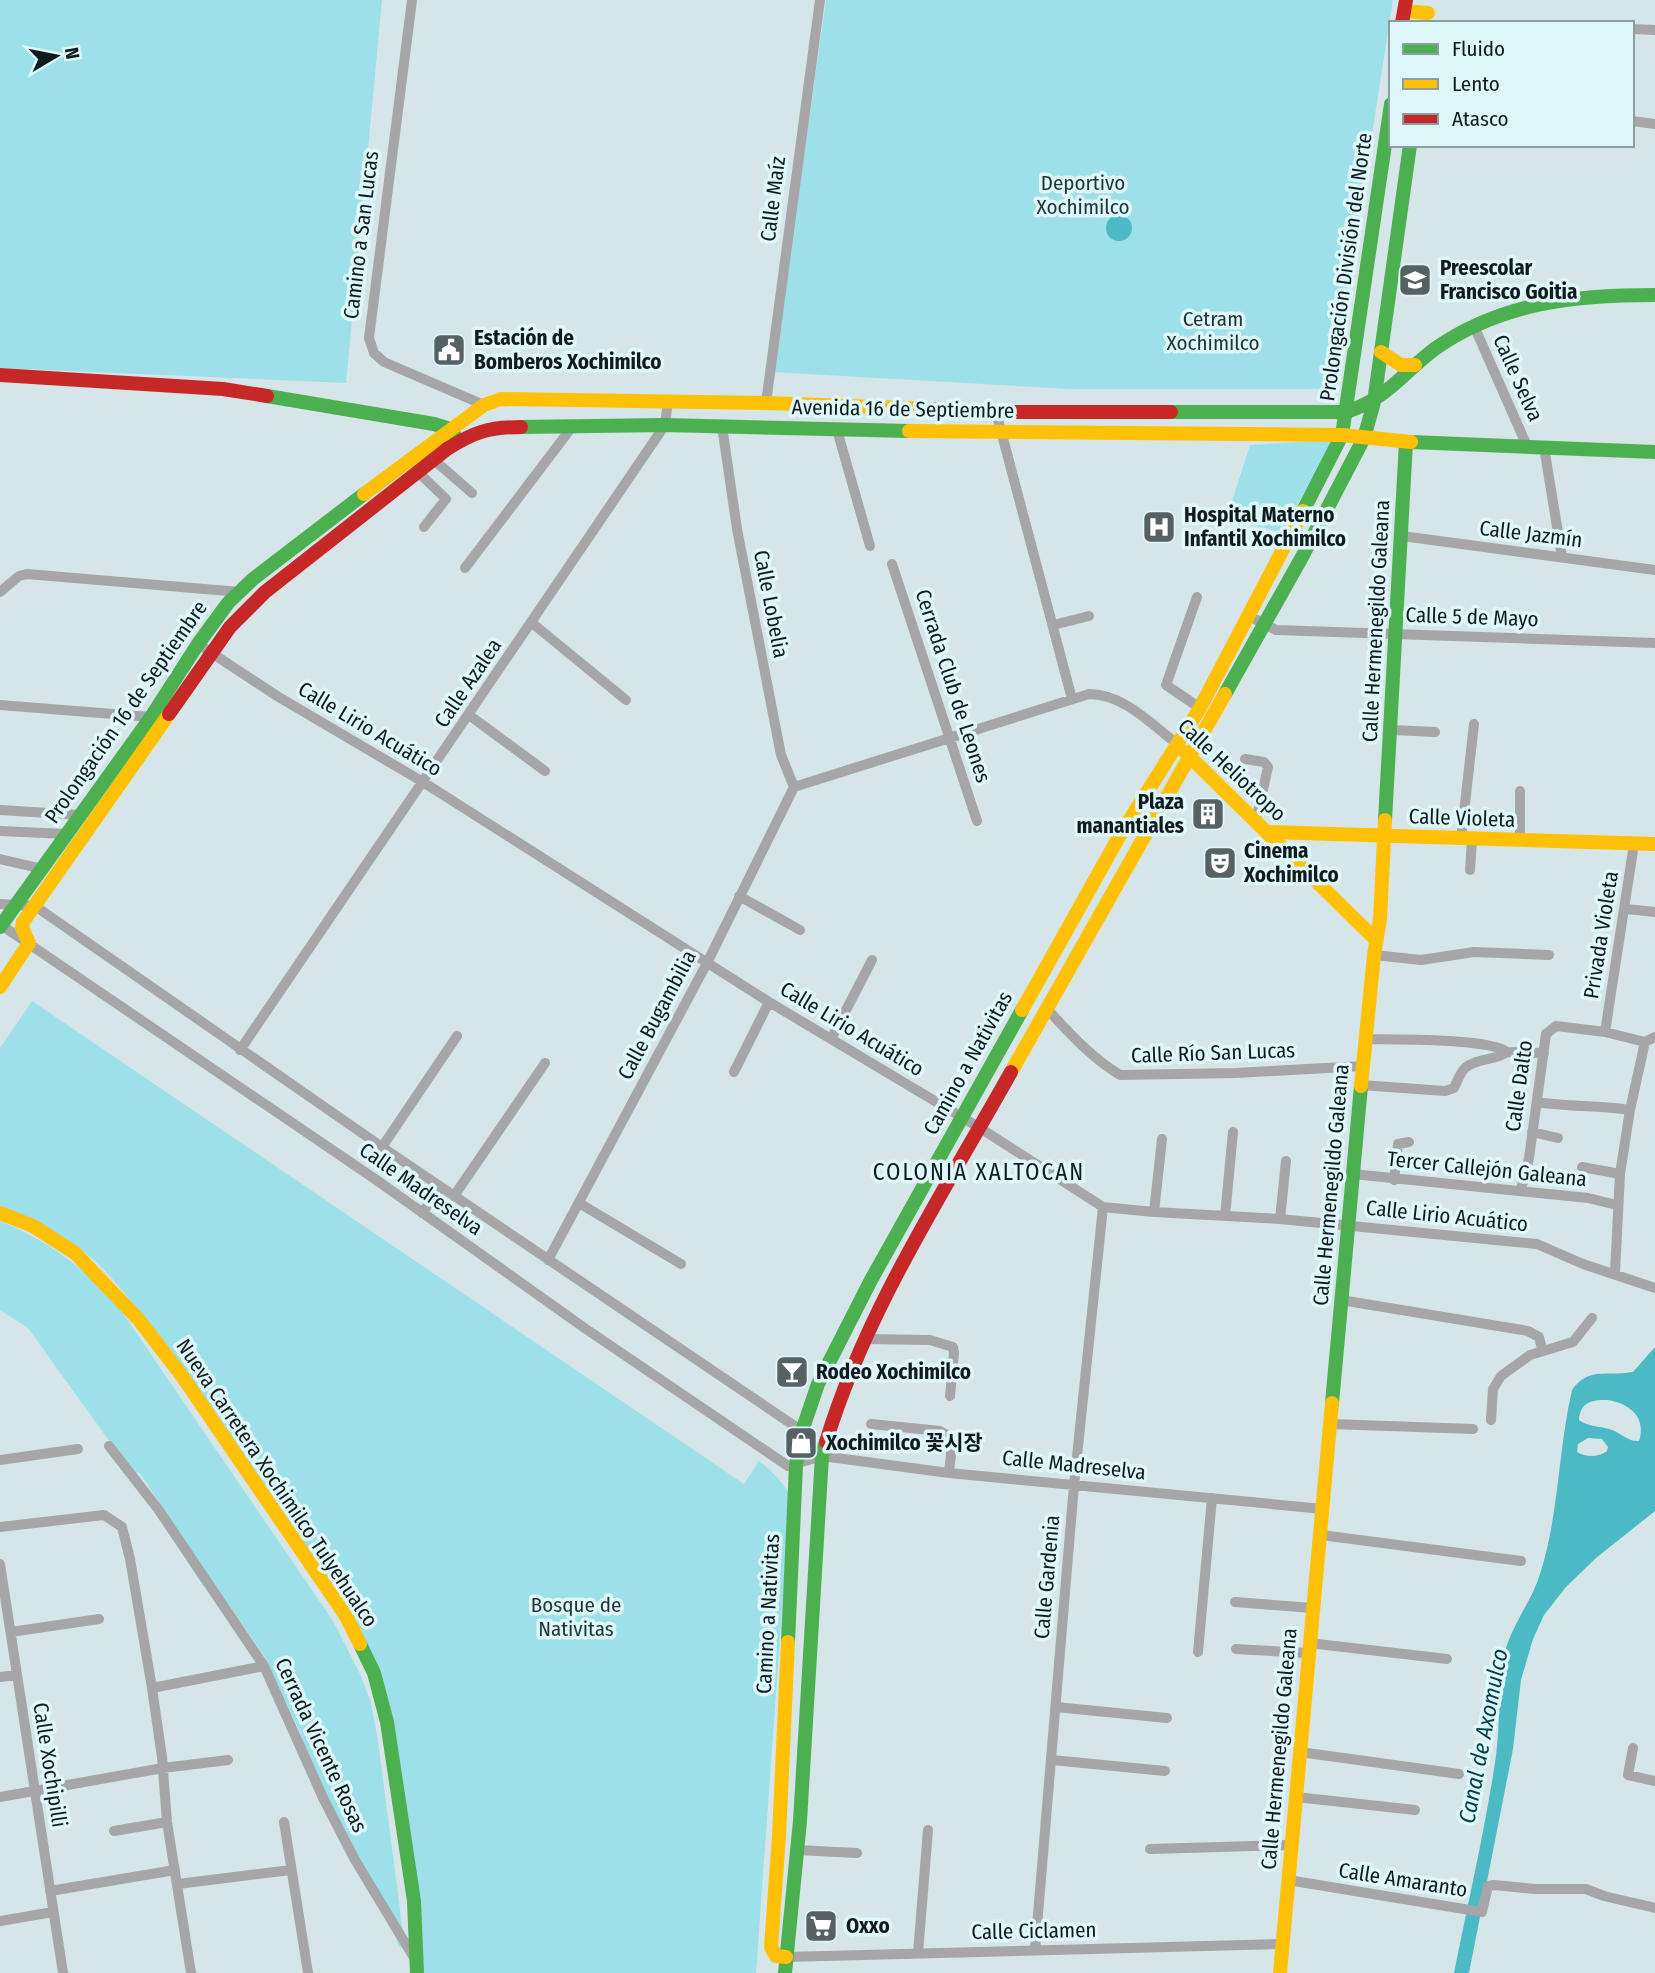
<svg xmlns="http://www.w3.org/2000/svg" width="1655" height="1973" font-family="'Fira Sans Condensed','Noto Sans KR',sans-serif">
  <rect width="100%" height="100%" fill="#d6e5e7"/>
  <!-- green -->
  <path fill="#9de0e9" d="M0 0H382L346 383 0 368Z
    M826 0H1393L1332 389H1069L773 372Z
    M1334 440 1282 532 1226 520 1250 445Z
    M32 1001 744 1484 759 1461C772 1471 782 1481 790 1496L756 1973H422L373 1665 153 1333C129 1298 105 1264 69 1241 48 1228 22 1218 0 1207V1048Z
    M0 1221C52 1243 82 1266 120 1309L333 1621 361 1676 371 1703 378 1741 405 1948 399 1947 396 1936 347 1855 317 1790 300 1732 265 1657 212 1581 203 1586 159 1518 166 1513 140 1473 135 1472 110 1442 28 1328 0 1310Z"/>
  <!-- water -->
  <path fill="#4bbac5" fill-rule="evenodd" d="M1106 228a13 13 0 1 1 26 0a13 13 0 1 1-26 0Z
    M1655 1347V1511L1596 1558 1566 1587 1544 1615 1533 1639 1521 1680 1513 1749 1469 1973H1454C1468 1903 1484 1834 1495 1763 1501 1727 1497 1688 1505 1652 1512 1624 1532 1601 1540 1574 1559 1515 1558 1451 1572 1390 1589 1366 1608 1377 1633 1372ZM1607 1400C1629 1403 1647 1417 1639 1441 1629 1442 1622 1434 1612 1430 1602 1426 1588 1427 1579 1420 1580 1402 1592 1400 1607 1400ZM1588 1438 1602 1439 1608 1447 1607 1451C1598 1458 1585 1457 1577 1452L1578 1444Z"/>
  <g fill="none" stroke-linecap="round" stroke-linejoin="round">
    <!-- street -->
    <path stroke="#a6a6a8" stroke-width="10" d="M412 0 369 338 374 353 384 362 484 405
      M1632 29 1655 30
      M1632 121 1655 124
      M1474 326 1527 446
      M766 403 820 0
      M996 412 1072 699
      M722 426 737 529 781 755 794 787
      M837 430 870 546
      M1544 447 1562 557
      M434 460 472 493
      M419 473 446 499 424 527
      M1402 536 1655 570
      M892 564 977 821
      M465 568 572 427
      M0 592 19 576 27 574 240 592
      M1197 597 1166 685 1200 708
      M1249 616 1276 630 1655 643
      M532 623 626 700
      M1053 625 1089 616
      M198 644 277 696 423 782 769 1002 980 1128 1103 1207 1154 1212 1280 1219 1537 1244 1583 1264 1655 1288
      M0 705 151 717
      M469 715 545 771
      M1392 730 1435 732
      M1245 759 1264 762 1268 767 1256 821
      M794 787 1089 694C1123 694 1150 723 1176 743
      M0 810 80 815
      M0 831 66 834
      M1461 839 1474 724
      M1520 841V791
      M0 859 43 869
      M1470 870 1472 840
      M739 896 800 930
      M0 904 35 906 382 1147 802 1431 822 1456
      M1626 909 1655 912
      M1 925 375 1179 586 1329 788 1466 822 1456 949 1473 1323 1509
      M1374 955 1421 960 1474 952 1549 955
      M1048 1010C1070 1034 1092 1058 1120 1075L1236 1073 1363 1066
      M1605 1032 1634 844
      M831 1039 872 960
      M240 1050 665 425 668 401
      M1507 1052 1544 1053
      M734 1072 769 1002
      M1361 1085 1445 1091 1454 1088C1457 1082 1460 1073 1465 1068 1476 1058 1495 1061 1507 1052 1489 1038 1393 1040 1365 1039
      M1537 1102C1568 1107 1599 1105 1630 1110
      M1532 1132 1558 1138
      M382 1147 457 1036
      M1582 1167 1620 1174
      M1353 1174 1588 1198 1617 1205
      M1394 1180 1398 1144 1409 1142
      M1521 1190 1529 1158 1546 1034 1556 1026 1605 1032 1645 1042 1655 1037
      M454 1196 545 1063
      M579 1203 681 1264
      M1154 1212 1162 1139
      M422 1213 441 1187
      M1225 1216 1233 1132
      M1280 1219 1286 1161
      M548 1260 707 963 794 787
      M1615 1273 1620 1174 1630 1110 1645 1042
      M1341 1300 1528 1331 1539 1337 1542 1349
      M865 1339 930 1340 953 1347 954 1353 950 1396
      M1491 1420 1493 1389 1501 1376 1530 1355 1573 1342 1592 1318
      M871 1424 940 1431C957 1439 950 1456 949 1473
      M1331 1424 1473 1429
      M109 1446 158 1509 264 1666 324 1800 355 1860 416 1961
      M0 1460 78 1449
      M0 1527 104 1515 122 1527 130 1559 152 1688 162 1757 167 1822 191 1973
      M1321 1535 1521 1561
      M0 1564 63 1973
      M1235 1602 1312 1608
      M11 1632 99 1619
      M1309 1643 1447 1659
      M1236 1649 1308 1653
      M1198 1652 1212 1498
      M0 1677 17 1675
      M152 1688 264 1666
      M1056 1707 1167 1718
      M1633 1748 1628 1775 1655 1781
      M1300 1752 1459 1774
      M1052 1760 1165 1771
      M0 1797 163 1768 228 1760
      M1296 1797 1415 1810
      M284 1822 308 1973
      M114 1831 167 1822
      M1150 1849 1292 1845
      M797 1850 857 1853
      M1288 1880 1482 1912 1488 1886 1494 1885 1535 1889H1586L1604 1896 1655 1908
      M178 1884 291 1870
      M50 1891 175 1870
      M0 1921 53 1912
      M1035 1950 1074 1485 1103 1207
      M918 1953 928 1830
      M786 1957 1283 1944"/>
    <!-- fast -->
    <path stroke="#4caf50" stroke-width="14" d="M267 396 434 424 450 429 454 434
      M1171 412H1346C1389 398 1402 373 1436 348 1502 302 1577 295 1655 295
      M521 427 665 425 909 431
      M1411 442 1655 452
      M1303 511 1342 435 1391 104
      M1225 694 1302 557 1364 438 1374 402 1410 145
      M1385 820 1406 442
      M0 927 151 717 198 644 228 603 253 579 364 494
      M1332 1403 1361 1086
      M788 1642 796 1465 802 1431 818 1384 871 1280 1022 1010
      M360 1644 374 1673 387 1722 414 1901 417 1973
      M785 1973 800 1821 822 1456 826 1442"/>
    <!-- slow -->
    <path stroke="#ffc107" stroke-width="14" d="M1404 11 1428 13
      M1381 352 1401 365H1415
      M909 431 1342 435 1411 442
      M364 494 484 405 501 399 766 403 932 409
      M1185 752 1376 940
      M1268 832 1655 844
      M0 987 29 943 22 928 23 922 169 714
      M1022 1010 1120 835 1200 708 1303 511
      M1011 1072 1225 694
      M1361 1086 1374 955 1380 919 1385 820
      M0 1213 33 1226 75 1253 139 1320 182 1376 346 1616 360 1644
      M786 1957 776 1956 771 1947 779 1836 788 1642
      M1280 1973 1332 1403"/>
    <!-- jam -->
    <path stroke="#c62828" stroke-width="14" d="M1402 23 1406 0
      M0 375 223 389 267 396
      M932 409 996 412H1171
      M169 714 230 627 265 592 447 449C474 432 489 427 521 427
      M826 1442C866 1310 944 1192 1011 1072"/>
  </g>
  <!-- icons -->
  <defs>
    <symbol id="school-square" viewBox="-11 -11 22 22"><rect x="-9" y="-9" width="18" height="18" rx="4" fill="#566163" stroke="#ddf7fa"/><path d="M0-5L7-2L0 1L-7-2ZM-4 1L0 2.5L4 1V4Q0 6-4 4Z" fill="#fff"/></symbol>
    <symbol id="civic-square" viewBox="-11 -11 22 22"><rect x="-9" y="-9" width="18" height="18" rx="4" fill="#566163" stroke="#ddf7fa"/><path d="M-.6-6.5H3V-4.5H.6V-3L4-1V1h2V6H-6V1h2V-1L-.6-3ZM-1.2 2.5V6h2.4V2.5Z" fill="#fff"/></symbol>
    <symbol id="hospital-square" viewBox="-11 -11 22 22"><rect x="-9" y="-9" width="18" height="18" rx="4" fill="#566163" stroke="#ddf7fa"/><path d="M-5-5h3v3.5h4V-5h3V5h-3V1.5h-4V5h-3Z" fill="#fff"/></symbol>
    <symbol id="building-square" viewBox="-11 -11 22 22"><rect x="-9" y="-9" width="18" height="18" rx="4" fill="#566163" stroke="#ddf7fa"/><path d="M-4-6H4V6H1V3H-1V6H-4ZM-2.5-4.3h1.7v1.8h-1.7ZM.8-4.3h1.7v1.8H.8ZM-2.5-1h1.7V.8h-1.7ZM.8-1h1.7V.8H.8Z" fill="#fff"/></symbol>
    <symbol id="theatre-square" viewBox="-11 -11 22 22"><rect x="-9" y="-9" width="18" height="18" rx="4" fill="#566163" stroke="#ddf7fa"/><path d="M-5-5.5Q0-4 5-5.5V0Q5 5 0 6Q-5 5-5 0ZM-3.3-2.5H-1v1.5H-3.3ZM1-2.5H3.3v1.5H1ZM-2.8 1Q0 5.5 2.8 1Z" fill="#fff"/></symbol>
    <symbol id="bar-square" viewBox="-11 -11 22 22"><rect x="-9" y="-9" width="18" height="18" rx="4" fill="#566163" stroke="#ddf7fa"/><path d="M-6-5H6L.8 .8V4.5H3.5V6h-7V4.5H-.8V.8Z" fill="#fff"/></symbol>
    <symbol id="shop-square" viewBox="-11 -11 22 22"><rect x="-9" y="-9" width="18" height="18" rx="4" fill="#566163" stroke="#ddf7fa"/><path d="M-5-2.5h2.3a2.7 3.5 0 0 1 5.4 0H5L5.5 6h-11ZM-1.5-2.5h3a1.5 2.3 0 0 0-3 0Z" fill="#fff"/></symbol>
    <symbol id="supermarket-square" viewBox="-11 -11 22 22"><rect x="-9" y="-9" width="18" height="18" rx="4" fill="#566163" stroke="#ddf7fa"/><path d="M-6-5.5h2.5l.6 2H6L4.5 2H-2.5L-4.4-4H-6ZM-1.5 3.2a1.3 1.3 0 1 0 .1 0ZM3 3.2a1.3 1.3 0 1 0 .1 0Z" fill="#fff"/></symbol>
  </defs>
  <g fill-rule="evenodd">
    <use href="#school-square" x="1396" y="261" width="38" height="38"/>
    <use href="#civic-square" x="430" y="331" width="38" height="38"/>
    <use href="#hospital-square" x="1140" y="508" width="38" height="38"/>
    <use href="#building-square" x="1189" y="795" width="38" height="38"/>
    <use href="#theatre-square" x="1201" y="844" width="38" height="38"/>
    <use href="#bar-square" x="773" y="1353" width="38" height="38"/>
    <use href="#shop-square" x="782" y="1424" width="38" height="38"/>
    <use href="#supermarket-square" x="802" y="1907" width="38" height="38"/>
  </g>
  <g text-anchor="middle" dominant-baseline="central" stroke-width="7" stroke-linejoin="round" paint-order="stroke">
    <!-- park labels -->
    <g font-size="21" fill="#1f3538" stroke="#ddf7fa">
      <text x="1083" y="183">Deportivo<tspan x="1083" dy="24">Xochimilco</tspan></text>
      <text x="1213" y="319">Cetram<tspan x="1213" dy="24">Xochimilco</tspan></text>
      <text x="576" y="1605">Bosque de<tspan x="576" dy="24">Nativitas</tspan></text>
    </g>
    <!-- street labels -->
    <g font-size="21" fill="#111a1c" stroke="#ddf7fa">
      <text transform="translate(773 199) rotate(-83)">Calle Maíz</text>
      <text transform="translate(361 235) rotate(-83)">Camino a San Lucas</text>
      <text transform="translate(1346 267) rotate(-82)">Prolongación División del Norte</text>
      <text transform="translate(1518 378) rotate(66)">Calle Selva</text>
      <text transform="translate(903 409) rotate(1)">Avenida 16 de Septiembre</text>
      <text transform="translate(1531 534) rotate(7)">Calle Jazmín</text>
      <text transform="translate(771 604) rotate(79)">Calle Lobelia</text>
      <text transform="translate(1472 617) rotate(2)">Calle 5 de Mayo</text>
      <text transform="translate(1376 621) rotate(-87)">Calle Hermenegildo Galeana</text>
      <text transform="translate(468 683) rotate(-56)">Calle Azalea</text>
      <text transform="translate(953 686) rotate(72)">Cerrada Club de Leones</text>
      <text transform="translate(126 712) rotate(-55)">Prolongación 16 de Septiembre</text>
      <text transform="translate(370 729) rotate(31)">Calle Lirio Acuático</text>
      <text transform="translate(1232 770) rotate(43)">Calle Heliotropo</text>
      <text transform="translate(1462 818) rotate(2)">Calle Violeta</text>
      <text transform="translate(1601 935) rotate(-81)">Privada Violeta</text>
      <text transform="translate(657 1015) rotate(-62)">Calle Bugambilia</text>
      <text transform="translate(852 1029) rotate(31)">Calle Lirio Acuático</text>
      <text transform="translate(1213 1053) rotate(-2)">Calle Río San Lucas</text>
      <text transform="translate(968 1063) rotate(-61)">Camino a Nativitas</text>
      <text transform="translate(1519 1086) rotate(-82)">Calle Dalto</text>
      <text transform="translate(1487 1169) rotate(6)">Tercer Callejón Galeana</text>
      <text transform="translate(1331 1185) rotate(-85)">Calle Hermenegildo Galeana</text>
      <text transform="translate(421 1189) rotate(35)">Calle Madreselva</text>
      <text transform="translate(1447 1216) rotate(6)">Calle Lirio Acuático</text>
      <text transform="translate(1074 1465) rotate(6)">Calle Madreselva</text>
      <text transform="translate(277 1483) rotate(56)">Nueva Carretera Xochimilco Tulyehualco</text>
      <text transform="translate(1047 1577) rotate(-85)">Calle Gardenia</text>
      <text transform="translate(768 1614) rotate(-87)">Camino a Nativitas</text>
      <text transform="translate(321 1745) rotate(65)">Cerrada Vicente Rosas</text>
      <text transform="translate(1279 1749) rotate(-85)">Calle Hermenegildo Galeana</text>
      <text transform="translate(50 1765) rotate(81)">Calle Xochipilli</text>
      <text transform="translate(1403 1880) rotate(9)">Calle Amaranto</text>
      <text transform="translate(1034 1931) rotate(-1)">Calle Ciclamen</text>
    </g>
    <!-- poi labels -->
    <g font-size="21" font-weight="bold" fill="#111a1c" stroke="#ddf7fa" text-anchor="start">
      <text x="1440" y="268">Preescolar<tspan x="1440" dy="24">Francisco Goitia</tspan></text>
      <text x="474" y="338">Estación de<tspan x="474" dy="24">Bomberos Xochimilco</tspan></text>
      <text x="1184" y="515">Hospital Materno<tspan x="1184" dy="24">Infantil Xochimilco</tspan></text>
      <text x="1184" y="802" text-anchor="end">Plaza<tspan x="1184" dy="24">manantiales</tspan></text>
      <text x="1244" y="851">Cinema<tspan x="1244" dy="24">Xochimilco</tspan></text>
      <text x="816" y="1372">Rodeo Xochimilco</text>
      <text x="826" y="1443">Xochimilco 꽃시장</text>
      <text x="846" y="1926">Oxxo</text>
    </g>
    <!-- neighbourhood labels -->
    <g font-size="23" letter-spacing="2" fill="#111a1c" stroke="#ddf7fa">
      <text x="979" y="1172">COLONIA XALTOCAN</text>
    </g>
    <!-- water labels -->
    <g font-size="23" font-style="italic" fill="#013e45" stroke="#ddf7fa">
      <text transform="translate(1483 1736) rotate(-79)">Canal de Axomulco</text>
    </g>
  </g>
  <!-- legend -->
  <rect x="1389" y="21" width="245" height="126" fill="#ddf7fa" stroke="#8b9fa1" stroke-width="2"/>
  <rect x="1403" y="44" width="35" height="10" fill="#4caf50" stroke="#8b9fa1" stroke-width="2"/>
  <text x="1452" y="56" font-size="21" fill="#111a1c">Fluido</text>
  <rect x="1403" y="79" width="35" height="10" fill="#ffc107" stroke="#8b9fa1" stroke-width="2"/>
  <text x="1452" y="91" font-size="21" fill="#111a1c">Lento</text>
  <rect x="1403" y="114" width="35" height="10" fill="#c62828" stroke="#8b9fa1" stroke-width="2"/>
  <text x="1452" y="126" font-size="21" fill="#111a1c">Atasco</text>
  <!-- north arrow -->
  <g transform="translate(56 56) rotate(80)" stroke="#ddf7fa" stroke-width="5" paint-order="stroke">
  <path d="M0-5L12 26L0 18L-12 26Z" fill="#111a1c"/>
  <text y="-10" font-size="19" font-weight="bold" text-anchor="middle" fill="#111a1c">N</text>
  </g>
</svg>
